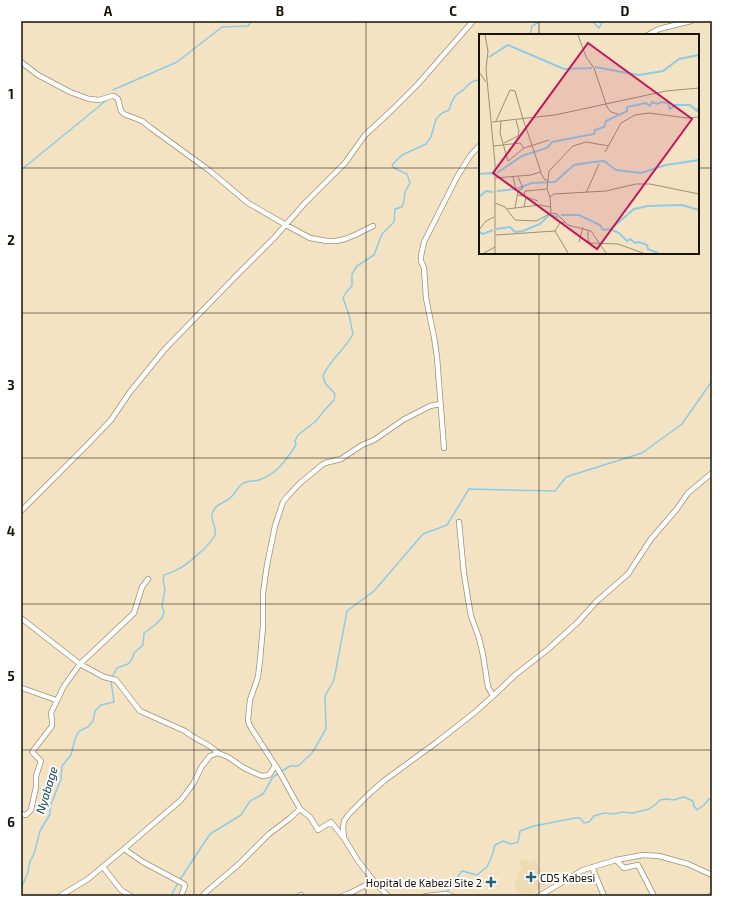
<svg xmlns="http://www.w3.org/2000/svg" width="733" height="917" font-family="'Exo 2',sans-serif">
  <rect width="100%" height="100%" fill="#f3e3c3"/>
  <!-- built -->
  <path fill="#eedab3" d="M526 858 530 863 536 859 538 866 543 874 546 886 531 894 525 896H520L515 888 516 878 519 876 517 873 523 869 519 862Z"/>
  <g fill="none" stroke-linecap="round" stroke-linejoin="round">
    <!-- stream -->
    <path stroke="#8dcce5" stroke-width="1.5" d="M592 21 599 28 603 21
      M530 35 532 26 541 21
      M113 90 177 62 222 27 248 26 252 21
      M21 170 108 99
      M112 677 117 668 128 664 132 659 134 653 143 645 144 633 155 625 162 618 164 612 162 606 165 589 163 581 164 575C169 573 174 572 178 569 186 566 214 542 215 534 217 524 207 519 215 508 219 503 226 502 230 498 235 494 237 488 242 484 247 480 254 482 259 480 277 474 286 460 296 445L295 441 298 435 316 421 323 412 334 400 335 394 325 383 323 376C329 360 345 350 353 334L349 315 343 298 347 291 352 286V274L357 266 374 255 382 234 394 222 395 209 402 207 404 201 405 192 410 183 407 174 394 168 392 165 402 155 426 144 431 137 436 119 442 113 449 110C451 105 452 99 456 95 458 93 462 92 464 89 469 84 472 80 480 80
      M21 889 28 872 30 861 34 854 40 831 50 814V807L61 779 62 766 71 755 75 739 79 731 88 727 93 721 95 711 101 705 114 702 111 681
      M446 893C452 886 456 878 462 871L477 875 487 867 492 856 495 845 503 841 511 844 518 842 520 831 534 826 575 818H580L584 823 589 822 594 816 604 813 614 814 622 812 633 813 649 809 655 805 660 800 667 799 673 800 684 797 693 801 694 806 697 810 704 805 709 799H712
      M171 896 179 881 210 834 241 815 250 801 263 794 273 777 290 766H298L312 753 326 729 325 696 334 680 347 611 374 591 423 534 447 525 469 489 555 491 566 477 642 453 682 424 712 381"/>
    <defs>
      <path id="minor" d="M648 35 659 29 691 21
        M21 62 38 75 70 92 89 99 99 100 112 96H114L118 99 121 111 124 114 142 121 151 128 210 171 248 203 286 225 310 238 327 241H336L345 239 355 235 373 226
        M444 448 437 357 434 337 426 298 424 268 421 261V256L424 242 457 177 470 156 480 145
        M21 511 89 443 111 420 130 392 165 349 237 275 274 238 304 204 345 163 365 135 392 110 418 84 473 21
        M459 522 464 574 468 599 471 616 479 638 483 655 488 687 493 696
        M21 618 80 664 104 677 116 680 140 711 185 731C195 740 209 743 218 753
        M21 688H22L56 700
        M21 814 26 815 31 810 36 787V776L41 761 32 752 52 726V721L51 713 64 686 80 664 134 613 142 587 148 579
        M343 837 331 822 318 830 310 817 300 809 279 771 253 731 249 724 248 720 250 700 258 677 260 660 263 626V593L267 565 275 526 283 502 287 497 299 484 322 465 325 463 341 459 362 445 374 440 403 420 430 406 440 404
        M124 849 143 862 184 884 185 886 181 896
        M616 860 624 868 638 865 654 896
        M103 867 121 890 131 896
        M592 867 604 896
        M60 896 88 879 124 849 181 800 193 784 202 766 210 756 218 753 228 757 244 768 257 774 262 776 269 775 273 769 275 765
        M203 896 205 893 239 864 269 834 289 819 300 809
        M299 896 301 895
        M342 896 348 894 374 881
        M388 896 378 886 358 861 344 838 343 828 344 821 349 814 370 793 385 780 437 742 474 713 493 696 515 675 547 650 577 623 597 601 628 574 651 539 676 510 688 493 712 473
        M426 896 446 894 452 896
        M539 896 583 870 616 860 643 855 659 856 688 864 712 875
        M710 896 712 895"/>
    </defs>
    <!-- minor casing -->
    <use href="#minor" stroke="#a09174" stroke-width="6"/>
    <!-- minor -->
    <use href="#minor" stroke="#fff" stroke-width="4.5"/>
  </g>
  <!-- grid -->
  <path fill="none" stroke="#171207" stroke-width="1" stroke-opacity="0.55" d="M194 21V896M366 21V896M539 21V35M21 168H480M698 168H712M539 253V896M21 313H712M21 458H712M21 604H712M21 750H712"/>
  <!-- markers -->
  <g fill="#236278" stroke="#fff" stroke-width="1.5">
    <path d="M529 871h4v4h4v4h-4v4h-4v-4h-4v-4h4z"/>
    <path d="M489 876h4v4h4v4h-4v4h-4v-4h-4v-4h4z"/>
  </g>
  <g text-anchor="middle" dominant-baseline="central" stroke-width="4" stroke-linejoin="round" paint-order="stroke">
    <!-- poi labels -->
    <g font-size="11" fill="#171207" stroke="#fff" text-anchor="start">
      <text x="540" y="877">CDS Kabesi</text>
      <text x="482" y="882" text-anchor="end">Hopital de Kabezi Site 2</text>
    </g>
    <!-- water labels -->
    <g font-size="12" font-style="italic" fill="#063f51" stroke="#fff">
      <text transform="translate(46 790) rotate(-73)">Nyabage</text>
    </g>
  </g>
  <!-- overview -->
  <g transform="translate(479 34)">
    <rect width="220" height="220" fill="#f3e3c3"/>
    <path fill="none" stroke="#8dcce5" stroke-width="2" d="M10 23 29 11 85 35 113 34M116 33 160 41 184 37 200 25 220 21M18 139 43 122 68 114 73 108 115 100 116 96 125 93 127 87 148 77V73L167 69 171 72 173 68 178 70 182 68 189 69 191 75 196 71H211L218 77 220 73M0 140 15 139M18 157 37 155 53 149 76 148 95 131 114 128 125 127 137 136 162 139 187 131 220 126M0 163 7 157 14 158M82 181H100L121 191 124 196 131 195 140 199 148 207 151 205 156 209 160 208 168 211 169 215 179 219M133 194 155 175 169 172 203 171 220 176M17 195 31 193 36 198 44 197 61 190 70 181 79 183M0 198 4 200 14 196"/>
    <path fill="none" stroke="#9b8f78" stroke-width="1" d="M6 1 9 17 7 35 16 129V219M99 1 107 23 115 34 128 73 132 78 139 80M0 38 7 48M44 85 62 138M17 87 31 56 36 57 44 85M22 87 21 99 29 127 45 114 70 106M13 88 76 81 187 57 220 54M25 109 39 102 40 97 37 86M15 112 41 109 45 114M126 118 142 89 156 81 170 79 208 84 220 83M34 143 37 156M16 144 52 141 61 138 66 146H69M107 159 120 130M38 161 45 162 46 157 68 155M71 163 68 155 70 137 94 112 107 108 130 112M16 169 26 173 36 186 57 187 72 179 78 180 89 191 112 197 127 219M45 173 47 163 59 167M36 174 39 157 44 154 39 143M28 175 61 171 71 173M72 179 71 163 75 160 127 157 157 150H171L220 160M0 196 7 187 15 183M76 197 89 219M109 197V207L112 209 139 210 164 219M17 201 76 197 81 189 86 188M100 208 104 193M5 219 16 213"/>
    <path fill="#c2185b" fill-opacity="0.15" stroke="#c2185b" stroke-width="2" d="M109 9 213 85 118 215 14 139Z"/>
    <rect width="220" height="220" fill="none" stroke="#171207" stroke-width="2"/>
  </g>
  <!-- border -->
  <rect width="733" height="917" fill="none" stroke="#ffffff" stroke-width="44"/>
  <rect x="22" y="22" width="689" height="873" fill="none" stroke="#171207" stroke-width="1.5"/>
  <g font-size="13" text-anchor="middle" font-weight="bold" fill="#171207">
    <text x="108" y="16">A</text>
    <text x="280" y="16">B</text>
    <text x="453" y="16">C</text>
    <text x="625" y="16">D</text>
    <text x="11" y="99">1</text>
    <text x="11" y="245">2</text>
    <text x="11" y="390">3</text>
    <text x="11" y="536">4</text>
    <text x="11" y="681">5</text>
    <text x="11" y="827">6</text>
  </g>
</svg>
